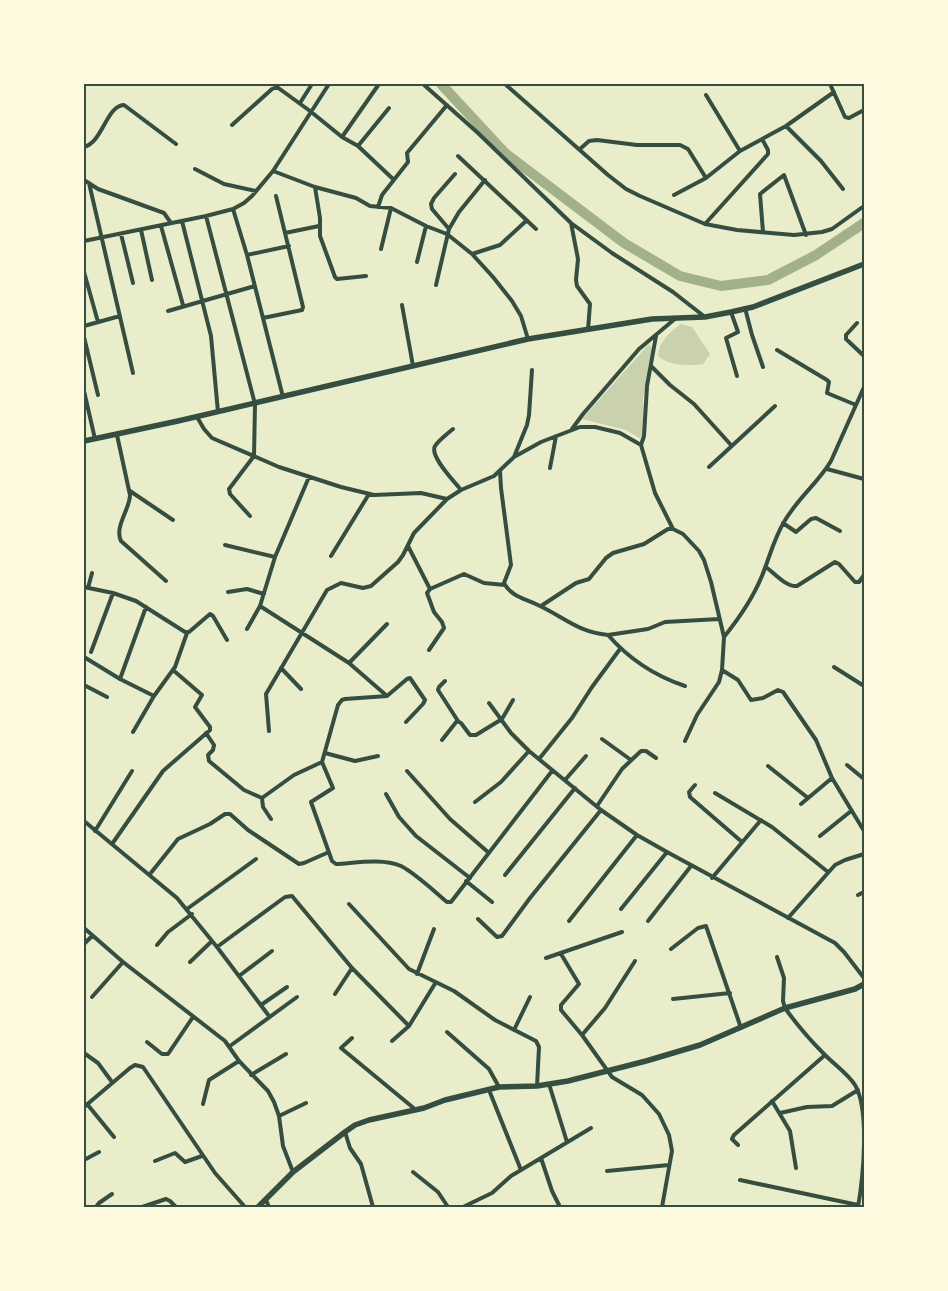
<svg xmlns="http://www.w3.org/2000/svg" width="948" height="1291" font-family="'Golos Text',sans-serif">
  <rect width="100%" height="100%" fill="#e9edc9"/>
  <!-- green -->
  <path fill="#cad2ad" d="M681 324 692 327 710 354 703 364C689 366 669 366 658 356 659 341 670 332 681 324Z
    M649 344 652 347V360L643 397 644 435 639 438 626 430 582 419Z"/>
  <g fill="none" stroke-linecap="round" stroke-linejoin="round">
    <!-- river -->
    <path stroke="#a3b18a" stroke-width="10" d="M441 84 505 153 624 243 680 276 721 286 768 280 816 255 864 223"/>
    <!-- minor -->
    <path stroke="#344e41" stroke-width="4" d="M423 84 478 133 571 223 612 253 673 292 705 317
      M505 84 608 175 626 189 640 196 705 224 737 230 794 235 822 232 832 229 864 206
      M830 84 845 117 849 118 864 110
      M706 95 740 151
      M300 103 312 84
      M232 125 272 89 277 87 310 111 342 137 358 146 393 179
      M786 126 821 161 843 189
      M342 137 379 84
      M358 146 389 108
      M84 147C103 142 106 106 124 105L176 144
      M580 149 589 141 597 140 637 145H680L688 149 706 178
      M458 156 536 229
      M195 169 224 184 256 191
      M273 171 315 187 356 198 370 206 391 208 426 226 447 234 472 254 493 277 512 301 521 316 528 339
      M84 180 98 189 164 213 171 223
      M89 183 133 373
      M315 187 320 218V236L335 277 337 279 366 276
      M674 195 706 178 740 151 786 126 834 92
      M378 207 382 195 408 162 407 153 447 105
      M233 209 247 255 283 397
      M206 216 255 404 254 456 229 489 230 494 250 516
      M182 221 211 336 218 412
      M571 223 578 259 576 280 577 286 590 304 588 330
      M705 224 768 154V150L762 139
      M161 226 183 305
      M449 229 432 209 431 204 434 198 455 174
      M141 230 152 280
      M763 232 760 194 784 175 806 235
      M285 233 319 226
      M121 234 133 283
      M84 241 206 216 233 209 244 203 252 196 273 171 329 84
      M381 249 391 208
      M472 254 500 245 526 221
      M247 255 289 246
      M417 262 426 226
      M84 272 98 322
      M436 285 449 229 459 212 485 180
      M402 305 413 366
      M745 308 752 335 763 367
      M168 311 255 286
      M731 312 738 332 726 338 737 376
      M263 318 302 310 303 307 276 196
      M857 323 846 335V339L864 356
      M84 326 120 316
      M84 337 98 395
      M777 350 827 380 829 382 827 393 856 405
      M651 366 670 385 694 404 731 445
      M84 391 95 439
      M197 417 204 429 212 438 279 467 341 487 374 495 421 493 447 499 461 490 494 476 514 457 541 442 580 427H595L620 433 641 445 655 493 673 529
      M453 429C447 434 439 440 435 446 429 456 455 482 461 490
      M572 429 583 414 639 349 676 318
      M117 435 130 495C130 509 114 527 121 541L166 581
      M641 445 644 436 647 386 656 336
      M514 457 527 425 529 415 532 370
      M709 467 775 406
      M550 468 556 436
      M827 469 864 479
      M500 471 501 488 511 565 504 583C511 597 527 599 540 606 565 618 578 632 608 635L648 629 665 622 719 619
      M130 491 173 520
      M783 523 796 532 811 519 816 518 840 531
      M225 545 275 557
      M408 546 430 589
      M331 556 369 494
      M766 567C775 574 786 587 797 586L835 562 839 564 855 582H859L864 575
      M84 587 113 593 136 601 185 632H189L210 614 213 616 227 640
      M88 588 92 573
      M228 592 247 589 264 594
      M260 606 349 663 387 696
      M541 606 576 583 589 579 606 558 613 553 644 544 668 529H673L683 534 699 551 704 560 711 582 724 637 722 670 719 682 697 715 685 741
      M247 629 260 606 275 557 309 477
      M608 635C629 659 655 676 685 686
      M724 637C741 616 756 594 765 568 771 552 775 537 784 522 797 499 818 483 831 461L864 387
      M429 650 444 628 442 622 434 612 427 593 430 589 464 574 484 583 505 585
      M91 652 113 593
      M84 657 120 679 154 696
      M349 663 387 624
      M834 667 864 686
      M281 668 301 689
      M722 670 738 680 751 700 763 698 778 690 783 692 816 740 832 778 864 831
      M120 679 146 607
      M445 681 439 687 438 690 458 721
      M84 685 107 697
      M489 703 511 733 529 751 601 810 637 835 667 852 835 943 844 952 864 978
      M406 722 423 704 425 700 410 678 407 679 387 696 345 699 342 700 338 705 322 762 333 788 311 802 332 861 336 864C356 863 382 858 401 866 415 873 435 892 447 902H451L552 771
      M269 731 266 694 327 590 341 583 363 588 371 586 398 562 403 555 414 533 447 499
      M133 732 154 696 175 667 187 633
      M206 733 214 745 213 750 208 755 209 761 244 790 262 798
      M602 739 631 760
      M442 740 457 721 461 723 470 735H476L502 719 513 700
      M325 753 355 761 378 756
      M539 759 572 718 592 687 620 649
      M847 765 864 779
      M768 766 808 798
      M407 771 450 819 489 853
      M565 780 586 756
      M695 785 689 792 690 797 742 842
      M715 793 772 827 828 872
      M386 794 399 817 416 836 470 878
      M475 802 501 782 529 751
      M801 804 832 778
      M597 806 622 769 641 751H646L656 758
      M271 819 263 807 262 798 294 775 322 762
      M84 821 177 898 217 947 269 1016
      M95 831 132 771
      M820 836 851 811
      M112 844 163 771 210 730V727L195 707 202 695 173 670
      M150 874 178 839 210 824 225 814H230L248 830 299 864 304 863 329 852
      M505 875 575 788
      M712 878 761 820
      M466 881 492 902
      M858 895 864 892
      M349 904 409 969 454 991 495 1020 536 1041 539 1047 537 1086
      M187 909 256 859
      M621 909 667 852
      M788 918 835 865 845 860 864 854
      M478 919 497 937 502 936 530 898 601 810
      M569 921 637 835
      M648 921 691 866
      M84 928 123 962 225 1041 239 1061 268 1091 274 1102 279 1116 283 1146 293 1172
      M84 944 92 936
      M157 945 168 932 192 914
      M217 947 285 897 292 896 352 968 409 1026
      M671 949 698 928 706 926 741 1028
      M561 954 579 984 561 1005V1010L582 1035 612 1077 642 1095 659 1114 669 1135 672 1151 662 1207
      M777 957 784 978 783 1001 785 1008C797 1025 811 1041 825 1055 835 1065 848 1074 855 1085 870 1110 863 1179 858 1207
      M546 958 622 932
      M190 962 212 941
      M417 974 434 929
      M239 976 272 951
      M335 994 352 968
      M92 997 123 962
      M673 999 730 993
      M261 1005 287 987
      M514 1030 530 997
      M447 1032 489 1069 499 1087
      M582 1035 605 1008 635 961
      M352 1038 341 1048 416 1110
      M392 1041 409 1026 436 982
      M147 1042 162 1054H168L193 1017
      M230 1046 297 997
      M84 1053 98 1063 112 1082
      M251 1075 286 1054
      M549 1084 567 1142
      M489 1090 521 1170
      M772 1101 790 1131 796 1168
      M87 1104 114 1137
      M203 1104 209 1080 239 1061
      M84 1107 130 1068 135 1065 143 1067 215 1173 245 1207
      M780 1113 807 1107 832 1106 858 1090
      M279 1116 306 1103
      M345 1132 350 1148 361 1164 373 1207
      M738 1145 732 1139 734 1135 825 1055
      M541 1158 552 1191 560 1207
      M84 1160 99 1152
      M155 1161 175 1153 185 1162 202 1156
      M607 1171 669 1165
      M413 1172 438 1192 448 1207
      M740 1180 858 1205
      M266 1200 269 1207
      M96 1207 99 1203 112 1194
      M142 1207 166 1199 170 1201 176 1207
      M463 1207 492 1193 511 1176 591 1128"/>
    <!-- primary -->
    <path stroke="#344e41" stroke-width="5.5" d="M84 441 178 421 528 339 652 319 705 317 731 312 753 307 864 264
      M258 1207 293 1172 345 1132 355 1125 369 1120 424 1108 445 1100 499 1087 537 1086 568 1081 646 1061 700 1045 785 1008 855 989 864 984"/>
  </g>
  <!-- border -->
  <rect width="948" height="1291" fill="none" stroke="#fefae0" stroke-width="170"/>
  <rect x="85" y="85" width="778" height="1121" fill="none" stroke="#344e41" stroke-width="2"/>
</svg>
